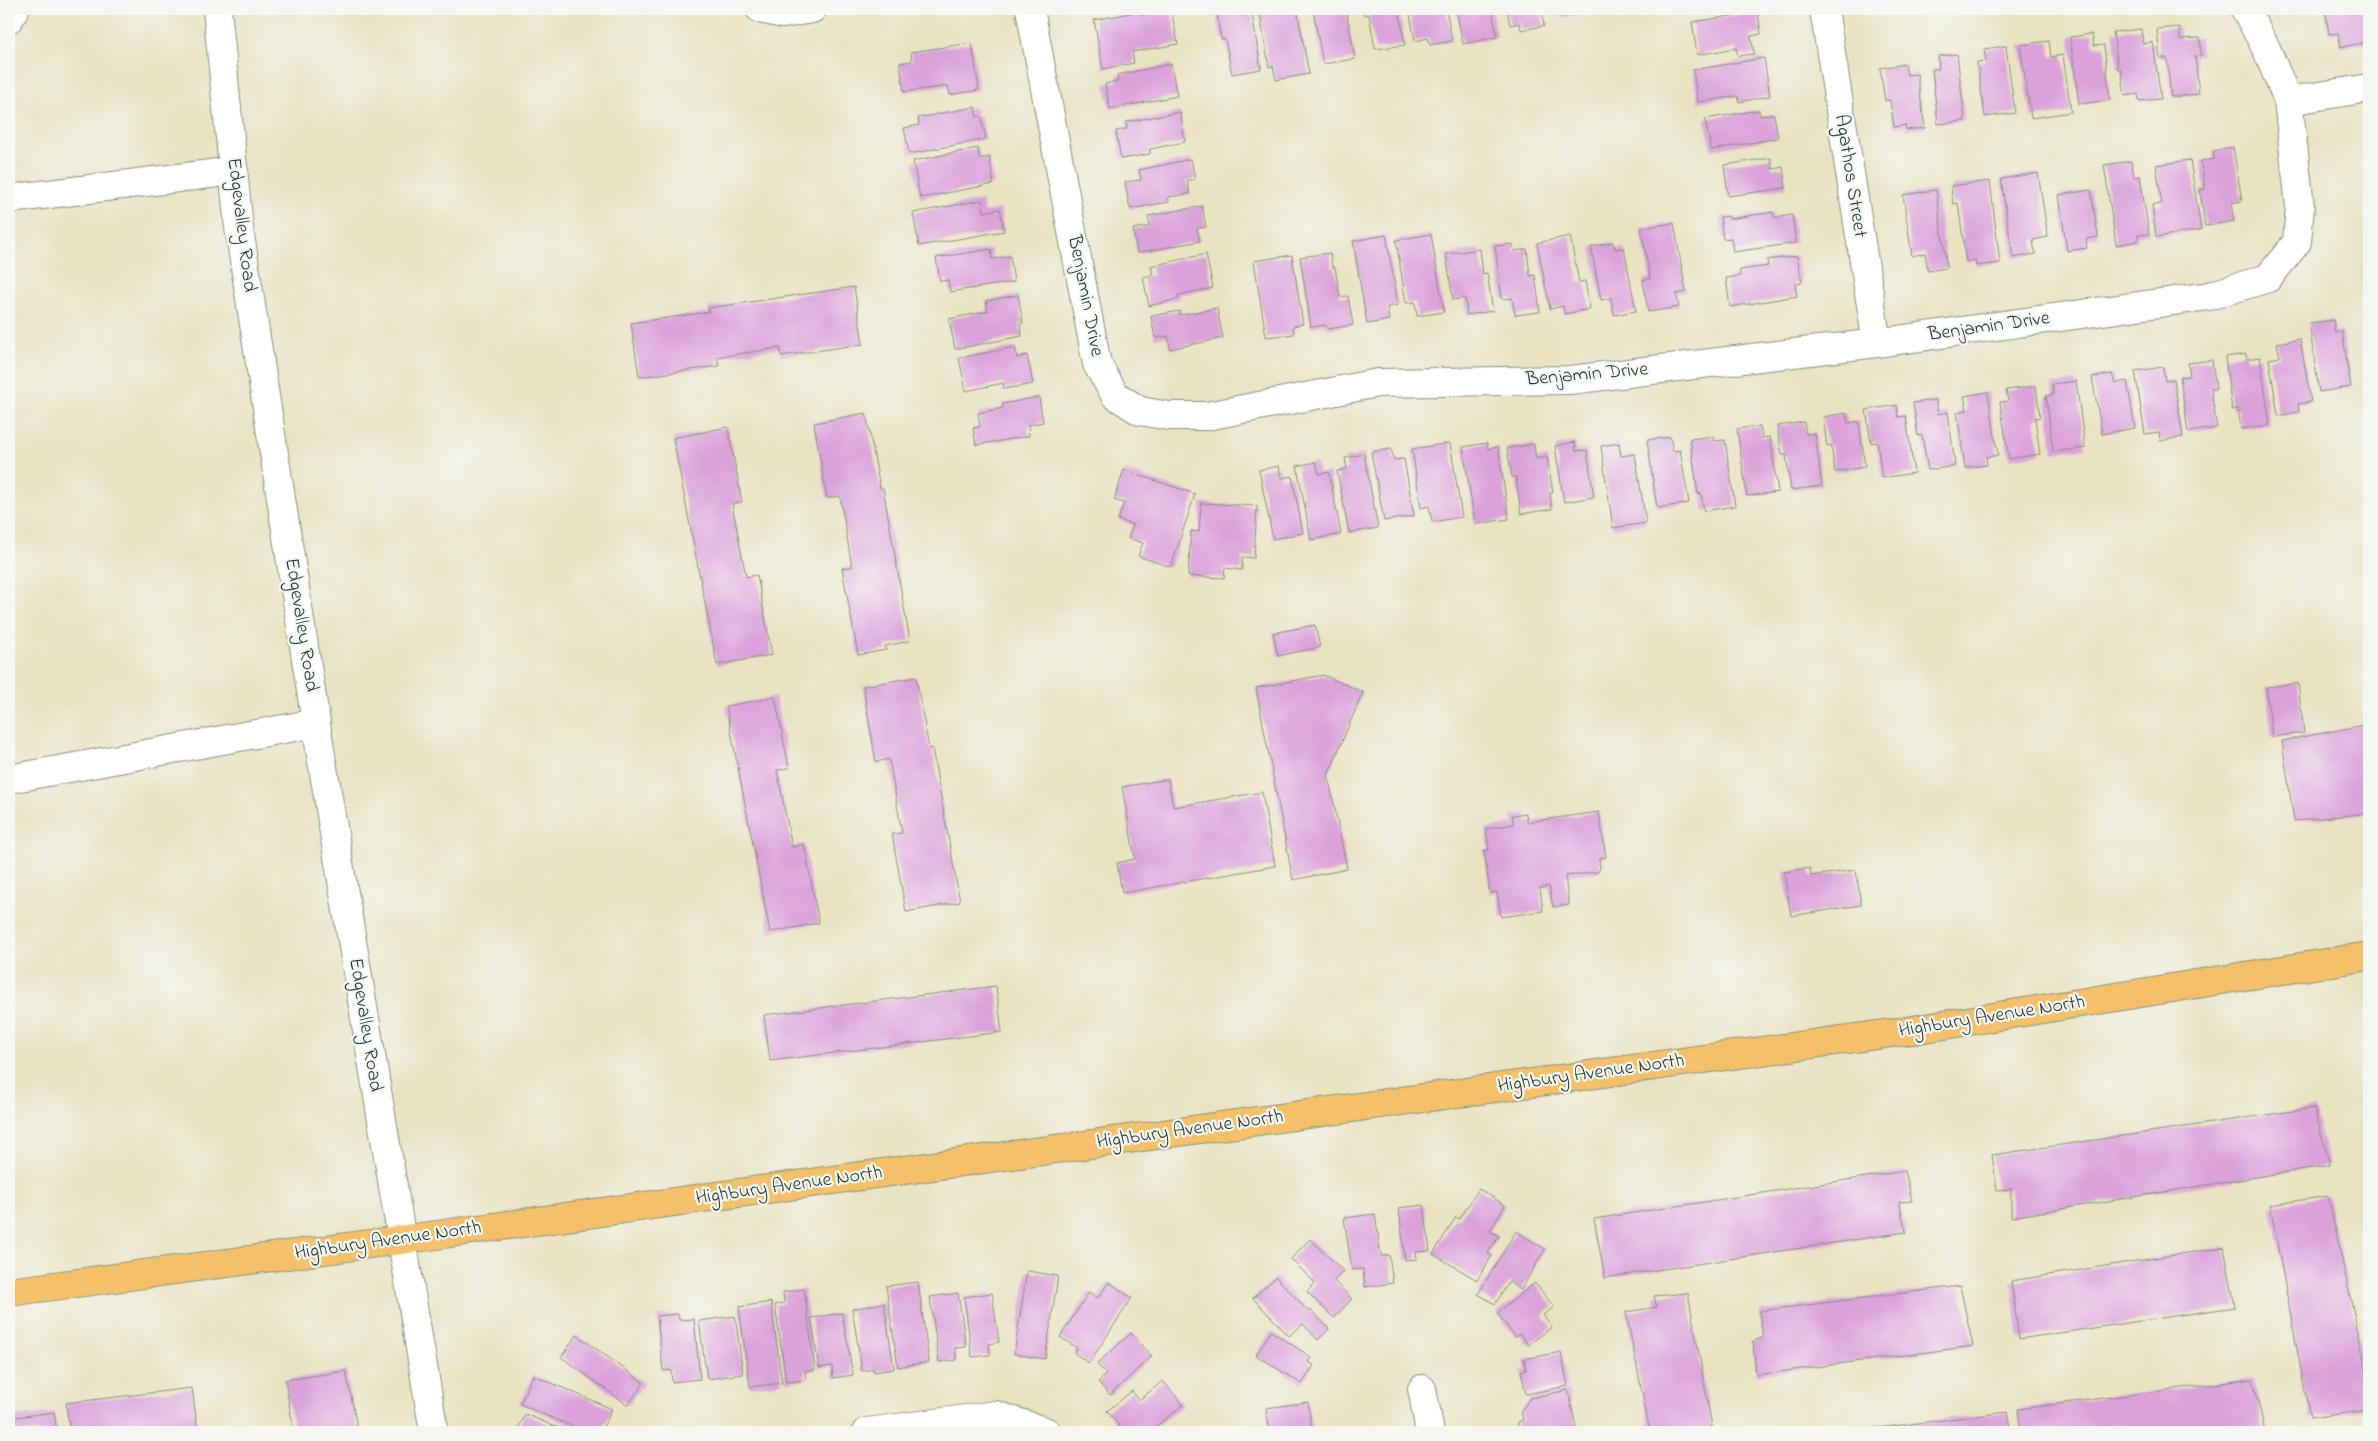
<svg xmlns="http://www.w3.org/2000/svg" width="2378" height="1441" font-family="'Indie Flower',sans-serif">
  <rect width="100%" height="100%" fill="#f6f6f2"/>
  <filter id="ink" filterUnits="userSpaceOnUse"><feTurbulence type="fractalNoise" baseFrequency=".02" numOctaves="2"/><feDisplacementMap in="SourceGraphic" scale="10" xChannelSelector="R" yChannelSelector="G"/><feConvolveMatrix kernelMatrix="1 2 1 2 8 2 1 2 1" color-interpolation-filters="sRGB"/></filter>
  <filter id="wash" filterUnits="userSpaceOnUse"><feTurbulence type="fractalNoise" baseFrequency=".0096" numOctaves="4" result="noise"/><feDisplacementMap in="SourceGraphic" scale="20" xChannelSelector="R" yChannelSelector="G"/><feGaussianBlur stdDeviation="1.12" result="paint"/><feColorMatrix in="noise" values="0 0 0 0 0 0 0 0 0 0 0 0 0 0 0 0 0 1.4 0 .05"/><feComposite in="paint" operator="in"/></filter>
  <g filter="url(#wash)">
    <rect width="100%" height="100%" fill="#e9e3c2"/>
    <g id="blocks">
      <!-- building -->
      <path fill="#dca2db" d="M1149 9H1171L1178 44 1132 52 1134 63 1103 69 1094 20 1141 11V15L1150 13Z
        M1216 9H1241L1242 16 1252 14 1261 69 1232 74 1225 39H1221Z
        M1259 9H1297L1309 74 1276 80 1273 66 1269 67Z
        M1313 9H1346L1355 59 1323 64Z
        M1363 9H1399L1405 45 1375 49 1369 14 1364 15Z
        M1409 9H1446L1452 41 1430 45 1428 38 1415 41Z
        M1456 9H1492L1497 37 1463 44Z
        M1507 9H1541L1544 26 1521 30 1520 23 1510 25Z
        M1559 9H1586V13L1561 17Z
        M1681 9H1709V10L1682 14Z
        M2325 9H2369V42L2341 47 2338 33 2329 34Z
        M1758 12 1761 34 1751 36 1754 54 1738 56 1736 48 1697 55 1692 22Z
        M2180 27V39L2200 38 2201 55 2195 56 2199 94 2171 97 2167 58H2160L2157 29Z
        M2141 29 2143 44 2153 42 2161 99 2139 101 2138 94 2125 96 2121 69H2118L2113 32Z
        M2092 34 2094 46 2104 45 2110 100 2079 104 2070 37Z
        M2049 41 2051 57 2063 55 2071 112 2031 118 2020 45Z
        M972 43 979 90 950 95 948 86 904 92 900 63 912 61 911 52Z
        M2006 46 2015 113 1985 117 1977 62 1986 61 1984 49Z
        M1957 54 1965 121 1938 124 1932 69H1939L1938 56Z
        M1764 58 1770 96 1739 102 1738 96 1698 102 1693 70Z
        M1171 64 1177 96 1110 109 1105 84 1118 81 1117 75Z
        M1905 64 1907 75 1917 74 1925 128 1906 130 1905 125 1894 127 1890 100 1885 101 1880 68Z
        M975 107 977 117 981 116 986 139 909 154 904 128 919 125 918 118Z
        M1759 110 1760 116 1774 114 1778 138 1711 150 1705 119Z
        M1180 112 1185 142 1150 149V154L1121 159 1116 131 1127 129 1126 122Z
        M2233 147 2242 201 2231 203 2234 221 2205 226 2200 190 2205 189 2201 161 2214 159 2213 151Z
        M978 148 980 159 989 157 994 184 920 198 913 161Z
        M1771 158 1772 169 1783 167 1786 188 1728 196 1724 165Z
        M1191 159 1195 179 1187 181 1190 194 1168 197 1169 202 1130 209 1125 182 1141 180 1139 170Z
        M2190 160 2201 230 2156 237 2152 205 2162 204 2156 165Z
        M2131 161 2134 177 2140 176 2149 234 2138 235V241L2116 245 2104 165Z
        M2038 173 2048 237 2033 240 2035 254 2013 258 2001 179Z
        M1990 181 2000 263 1976 266 1975 260 1966 262 1958 203 1953 204 1951 186Z
        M1936 190 1947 268 1928 271 1925 253 1912 256 1903 195Z
        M2091 190 2098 237 2086 239 2087 248 2067 251 2059 195Z
        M982 200 984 212 1000 209 1004 231 919 246 913 213Z
        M1202 206 1206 227 1197 228 1200 241 1137 253 1133 229 1150 226 1148 216Z
        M1773 212 1774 218 1792 215 1796 243 1733 252 1731 238 1723 239 1720 217 1728 216 1729 219Z
        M1674 223 1686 292 1676 294 1679 307 1648 312 1643 280 1650 278 1641 228Z
        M1431 234 1444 312 1417 316 1415 302 1406 303 1396 240Z
        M1386 235 1398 305 1387 307 1389 320 1367 324 1353 241Z
        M1570 236 1579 282 1585 281 1590 309 1564 314 1563 306 1550 309 1537 243Z
        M1613 242 1615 249 1624 248 1636 311 1614 315 1611 298 1601 300 1591 247Z
        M1513 244 1514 251 1527 249 1530 276 1535 275 1540 312 1515 315 1512 298 1502 299 1495 246Z
        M991 249 992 259 1010 256 1014 282 950 292 948 280 940 281 936 258Z
        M1480 249 1483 274 1487 273 1493 311 1467 315 1465 298 1453 300 1446 254Z
        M1330 253 1332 267H1335L1340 297 1348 296 1353 325 1328 329 1325 325 1311 327 1300 257Z
        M1206 254 1213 288 1178 295 1179 299 1149 306 1143 277 1153 275 1151 266Z
        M1292 255 1303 324 1293 326 1294 334 1266 337 1254 261Z
        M1797 256 1802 283 1795 284 1797 296 1730 307 1726 278 1740 276V270L1768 266 1767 260Z
        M854 287 863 344 781 356 780 348 717 357 719 366 639 377 631 323 709 312 708 308Z
        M1018 295 1023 323 1020 324 1022 336 955 349 949 319 988 311 986 301Z
        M1217 308 1223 338 1170 349 1168 336 1155 338 1151 316 1180 311V315Z
        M2333 320 2335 332 2342 331 2351 387 2319 392 2309 323Z
        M2300 339 2311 402 2298 404 2299 412 2278 416 2269 359 2280 357 2277 343Z
        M1015 347 1017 358 1027 355 1033 384 1004 389 1003 383 966 391 959 358Z
        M2246 354 2247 359 2260 357 2270 425 2241 429 2238 409 2232 410 2225 357Z
        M2212 360 2216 389H2211L2217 428 2188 432 2180 377 2190 376 2188 363Z
        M2163 367 2165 381 2174 379 2183 437 2160 441 2159 432 2145 434 2135 371Z
        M2112 374 2115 383 2127 381 2135 428 2102 434 2092 377Z
        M2076 381 2085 448 2053 452 2046 396 2053 395 2052 384Z
        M2036 386 2040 417 2035 418 2040 454 2009 459 2000 402 2008 401 2006 390Z
        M1988 392 1998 455 1986 457 1987 465 1965 468 1957 412 1967 410 1964 396Z
        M1039 397 1043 422 1028 425 1029 436 976 445 973 428 980 427 978 413 1003 408 1002 404Z
        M1936 400 1938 414 1948 412 1955 466 1928 470 1922 435 1918 436 1913 403Z
        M1897 405 1898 417 1906 416 1914 473 1882 478 1877 442 1871 443 1866 410Z
        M866 413 880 488H883L910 641 885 646 886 650 858 655 842 568 852 567 840 496 827 498 814 423Z
        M1846 413 1848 423 1859 421 1865 467 1835 472 1831 445 1827 446 1823 417Z
        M1804 422 1806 434 1815 433 1822 486 1791 490 1786 455H1782L1777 426Z
        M1760 426 1762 438 1770 437 1778 492 1747 496 1737 429Z
        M728 427 742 502 732 504 746 577 757 575 772 655 717 665 673 438Z
        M1713 436 1714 441 1725 440 1735 506 1704 511 1701 493 1698 494 1690 439Z
        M1670 437 1673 451 1680 450 1689 503 1657 508 1647 440Z
        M1575 442 1576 451 1587 450 1594 497 1564 502 1555 446Z
        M1450 443 1462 517 1432 522 1429 506 1421 508 1412 449Z
        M1487 443 1488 449 1498 447 1509 519 1475 524 1463 447Z
        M1619 443 1621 456 1635 454 1646 523 1613 528 1601 446Z
        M1534 444 1536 459 1547 457 1553 493H1550L1552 509 1521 514 1516 477H1512L1507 448Z
        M1391 449 1394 460 1404 459 1414 516 1384 521 1371 452Z
        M1364 454 1378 528 1349 533 1337 471 1347 469 1345 458Z
        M1316 462 1319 474 1329 472 1341 534 1311 540 1297 466Z
        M1279 466 1281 478 1292 476 1303 533 1273 539 1259 470Z
        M1124 470 1195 494 1171 567 1138 556 1143 543 1128 538 1133 525 1118 520 1124 503 1114 500Z
        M1201 503 1257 506 1254 558 1242 557V570L1225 568 1224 578 1188 576 1191 531 1199 532Z
        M1315 625 1320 647 1278 656 1273 633Z
        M1323 675 1363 692 1328 775 1347 869 1293 880 1256 688Z
        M916 677 929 749 932 748 960 902 906 912 892 834 902 833 889 759 876 762 863 686Z
        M2298 683 2304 733 2272 737 2266 687Z
        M775 697 789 768 777 770 792 847 804 844 819 923 770 932 726 706Z
        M2369 724V813L2294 821 2282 741Z
        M1168 779 1173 807 1262 792 1275 866 1122 893 1117 863 1135 859 1122 787Z
        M1599 812 1606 857 1599 858 1600 868 1598 872 1565 876 1569 905 1553 907 1549 886 1540 888 1543 911 1501 917 1497 892 1490 893 1484 850H1489L1486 829 1513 824 1512 815 1526 813 1527 822Z
        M1810 868 1811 876 1856 870 1861 905 1791 916 1784 872Z
        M996 986 1002 1032 770 1061 764 1015Z
        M2314 1108 2330 1165 2011 1217V1189L1997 1190 1992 1155Z
        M1905 1171 1912 1201 1899 1202 1906 1232 1605 1278 1594 1219Z
        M1479 1189 1505 1205 1490 1231 1499 1236 1488 1253 1492 1256 1477 1280 1433 1254 1456 1217 1459 1219Z
        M2328 1196 2369 1382V1410L2310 1418 2270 1205Z
        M1424 1205 1430 1251 1416 1252 1417 1259 1405 1260 1399 1208Z
        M1375 1214 1381 1256 1389 1255 1393 1283 1365 1287 1363 1269 1352 1270 1344 1218Z
        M1516 1231 1545 1249 1521 1290 1509 1282 1495 1304 1478 1294Z
        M1310 1239 1343 1271 1334 1281 1352 1299 1334 1318 1307 1292 1315 1283 1291 1259Z
        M2224 1247 2235 1307 2019 1339 2011 1281Z
        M1027 1271 1058 1276 1045 1359 1014 1354Z
        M1276 1277 1309 1312 1311 1310 1329 1329 1318 1340 1303 1324 1289 1336 1253 1298Z
        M918 1282 929 1362 898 1367 886 1286Z
        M1109 1282 1132 1298 1089 1363 1074 1353 1077 1348 1060 1337 1089 1292 1098 1298Z
        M1535 1283 1554 1307 1543 1315 1552 1327 1528 1345 1520 1334 1515 1337 1497 1313Z
        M1960 1286 1973 1346 1756 1375 1753 1341 1763 1338 1759 1311Z
        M804 1289 815 1370 805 1371 806 1380 786 1382 775 1305 784 1303 783 1292Z
        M958 1293 966 1347 955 1348 957 1360 939 1362 930 1297Z
        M992 1293 999 1342 989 1344 990 1355 972 1357 964 1297Z
        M1688 1293 1713 1432H1650L1626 1312 1657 1307 1654 1296Z
        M771 1302 782 1383 750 1387 739 1307Z
        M884 1303 894 1369 874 1372 873 1369 862 1371 852 1309Z
        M842 1313 853 1375 833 1378 832 1366 819 1368 811 1318Z
        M678 1314 679 1320 694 1319 700 1379 672 1382 671 1370 663 1371 657 1316Z
        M735 1316 743 1374 707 1379 699 1321Z
        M1271 1331 1311 1357 1308 1362 1314 1365 1302 1384 1256 1355Z
        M1131 1333 1152 1356 1110 1395 1098 1382 1106 1374 1097 1364Z
        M577 1335 644 1383 628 1405 561 1357Z
        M1561 1352 1568 1386 1526 1394 1521 1371 1526 1370 1524 1359Z
        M346 1371 358 1432H294L285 1380Z
        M533 1375 612 1409 601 1432H585L520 1404Z
        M2253 1379 2265 1432H2021L2018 1409Z
        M1163 1381 1183 1405 1149 1432H1140L1136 1428 1131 1432H1124L1107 1411 1132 1391 1139 1400Z
        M192 1388 198 1432H70L66 1403Z
        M1568 1390 1577 1432H1517L1518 1422 1523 1420 1521 1411 1530 1398Z
        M1308 1402 1312 1432H1270L1266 1408Z
        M54 1412 57 1432H9V1418Z
        M2008 1412 2012 1432H1852V1431Z
        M525 1414 568 1432H517Z"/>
    </g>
  </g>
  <g filter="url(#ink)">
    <use href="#blocks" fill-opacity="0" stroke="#84907b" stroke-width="1"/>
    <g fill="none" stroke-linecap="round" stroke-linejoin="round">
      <defs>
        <path id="minor" d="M217 9 239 228 320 749 434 1432
          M760 9 783 14 812 9
          M1030 9 1097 364 1115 395 1140 411 1169 416H1207L1378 383 1570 380 1877 343 2209 296 2268 278 2297 242 2300 206 2288 101 2266 48 2245 9
          M1824 9 1877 343
          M9 19 15 9
          M2288 101 2369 88
          M9 199 234 171
          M9 779 316 723
          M1422 1389 1430 1432
          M867 1432 996 1415 1047 1432"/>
        <path id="major" d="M9 1292 400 1240 1913 1030 2369 956"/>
      </defs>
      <!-- minor casing -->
      <use href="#minor" stroke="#84907b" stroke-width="30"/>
      <!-- major casing -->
      <use href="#major" stroke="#84907b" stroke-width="30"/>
      <!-- minor -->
      <use href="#minor" stroke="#fff" stroke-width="28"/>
      <!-- major -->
      <use href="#major" stroke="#f4c16a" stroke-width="28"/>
    </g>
  </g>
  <g text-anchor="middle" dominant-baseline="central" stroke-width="4.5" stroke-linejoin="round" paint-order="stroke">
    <!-- street labels -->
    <g font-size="20" fill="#1f3d34" stroke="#f6f6f2">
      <text transform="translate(1850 176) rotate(81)">Agathos Street</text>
      <text transform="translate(241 225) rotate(83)">Edgevalley Road</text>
      <text transform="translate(1085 296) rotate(79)">Benjamin Drive</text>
      <text transform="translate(1989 327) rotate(-8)">Benjamin Drive</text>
      <text transform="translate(1587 375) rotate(-5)">Benjamin Drive</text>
      <text transform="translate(301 625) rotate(81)">Edgevalley Road</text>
      <text transform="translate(1992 1017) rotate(-9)">Highbury Avenue North</text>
      <text transform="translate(365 1025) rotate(81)">Edgevalley Road</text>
      <text transform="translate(1591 1074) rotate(-8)">Highbury Avenue North</text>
      <text transform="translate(1190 1130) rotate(-8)">Highbury Avenue North</text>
      <text transform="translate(789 1186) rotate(-8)">Highbury Avenue North</text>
      <text transform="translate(388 1241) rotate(-8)">Highbury Avenue North</text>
    </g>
  </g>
  <!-- margin -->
  <rect width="2378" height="1441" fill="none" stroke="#f6f6f2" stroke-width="30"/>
</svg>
